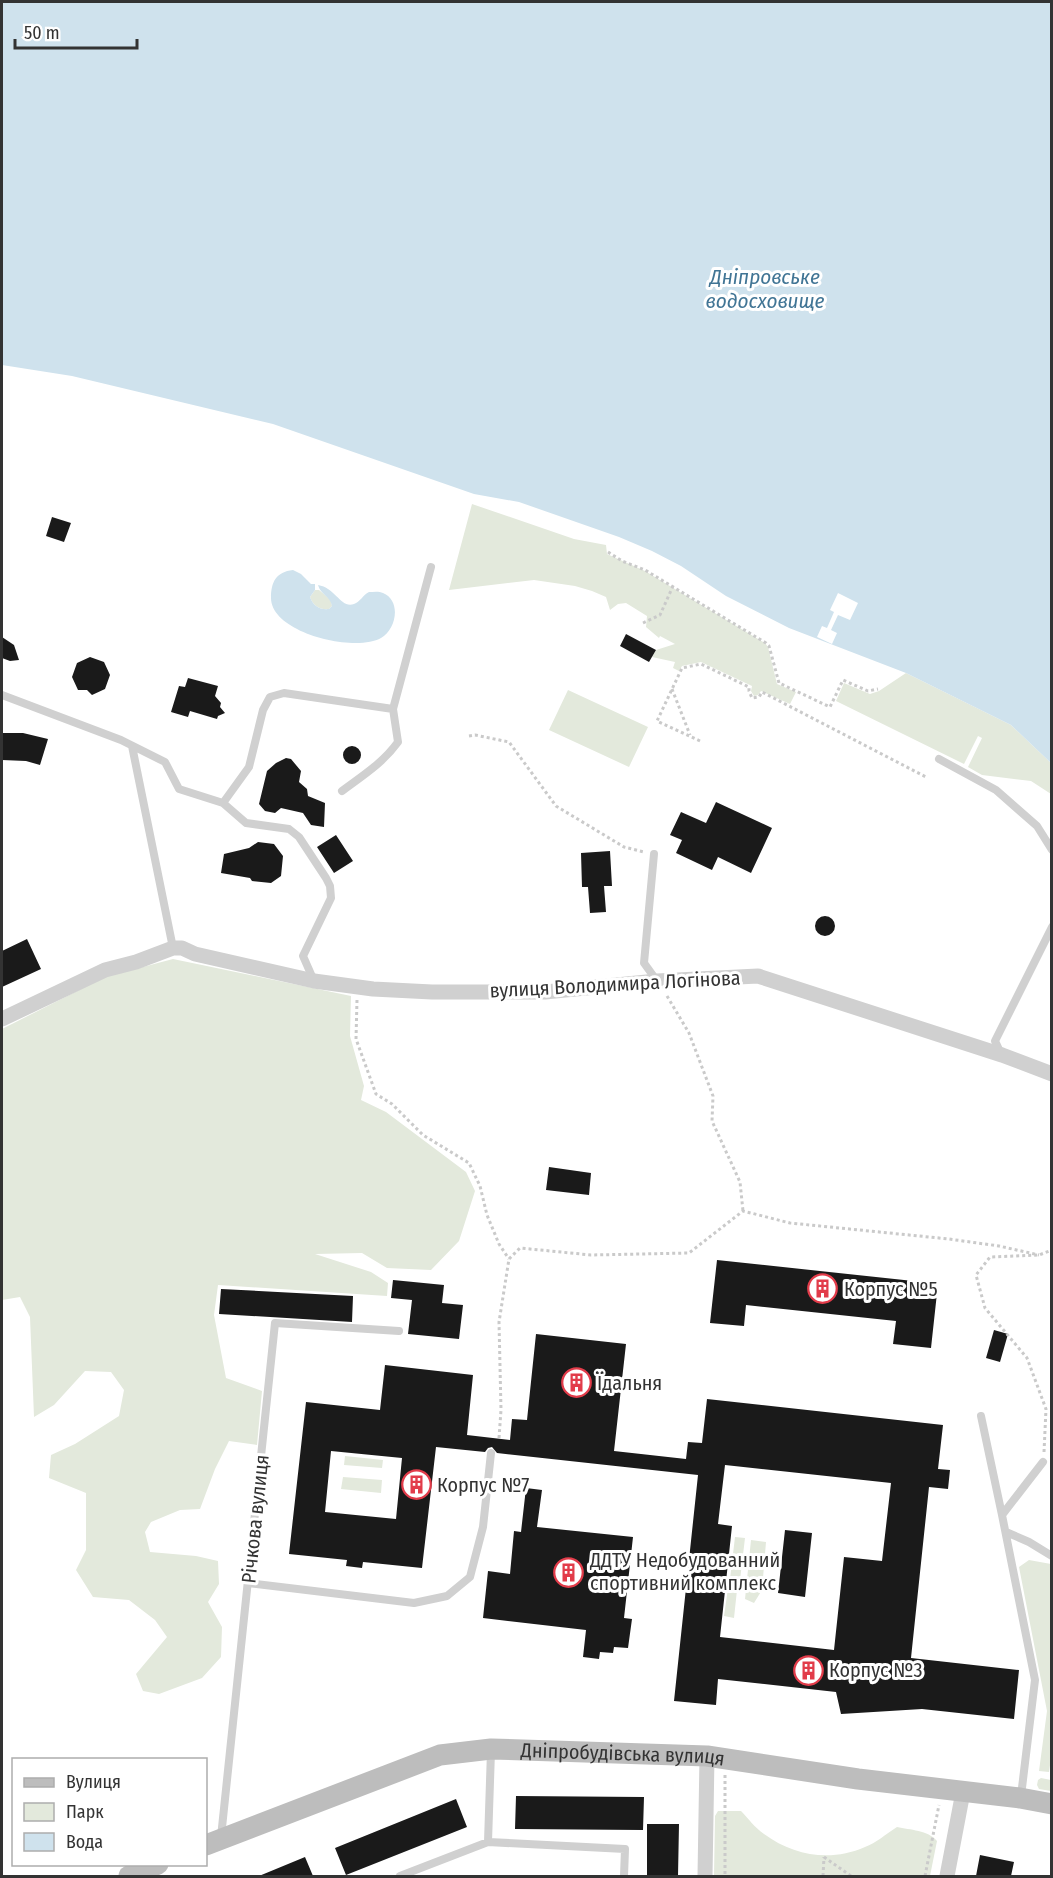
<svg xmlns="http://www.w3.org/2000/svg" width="1053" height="1878" font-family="'Fira Sans Condensed',sans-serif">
  <rect width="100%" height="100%" fill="#fff"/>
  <!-- green -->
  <path fill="#e3e9dc" d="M472 504 574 539 606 545 607 554 645 571 765 643 768 647 777 684 796 692 790 704 761 691 758 695 754 696 751 691 752 686 701 662 682 666 679 671 673 668 675 662 652 657 656 650 675 644 660 636 659 638 646 627 647 616 626 603 618 604 610 610 606 597 592 591 575 586 534 580 449 590Z
    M315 590H319L331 600 332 606 329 609C320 610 313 606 310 597Z
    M906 673 1011 725 1051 763V794L1031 781 982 775 968 767 982 738 978 736 964 764 836 701 844 683 870 694 879 691Z
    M568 690 648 727 629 767 549 730Z
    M173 959 351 996 350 1036 364 1086 361 1100 386 1112 466 1172 475 1191 459 1241 431 1270 387 1268 362 1253 315 1254 371 1272 388 1283 387 1296 218 1285 214 1315 226 1378 262 1391 257 1445 229 1441 215 1469 200 1509 180 1510 151 1522 145 1532 150 1552 196 1556 218 1561 219 1584 208 1602 222 1627 221 1657 202 1678 159 1694 143 1691 136 1674 167 1637 155 1620 129 1600 93 1597 76 1570 86 1550V1493L49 1478 51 1455 75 1444 119 1416 124 1390 111 1372 85 1371 54 1405 34 1417 30 1317 20 1297 2 1300V1029L105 977Z
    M345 1456 383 1460 382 1468 344 1465Z
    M343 1477 382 1480 381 1493 341 1489Z
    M735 1537 745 1538 740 1580 730 1579Z
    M751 1540 766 1542 762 1590 754 1603 745 1599Z
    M1029 1560 1051 1564 1052 1751 1049 1772 1039 1771 1047 1711 1019 1567Z
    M728 1588 737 1590 734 1618 724 1616Z
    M1041 1778 1051 1780V1791L1039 1789 1037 1785 1038 1780Z
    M718 1811H741C748 1818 755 1828 764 1834 794 1856 831 1862 865 1847 876 1843 886 1834 897 1827 910 1830 928 1830 937 1841L930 1876H714L715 1816Z"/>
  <!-- water -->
  <path fill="#cfe2ed" d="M2 2H1051V763L1011 725 906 673 789 628 726 596 681 566 652 551 619 537 519 502 474 494 273 424 72 376 2 365Z
    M293 570 301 574 311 584H315V590L310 597C313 606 320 610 329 609L332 606C330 596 320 594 318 585 336 588 341 609 354 604 360 602 363 595 369 592 373 592 379 591 383 593 402 601 396 630 381 638 355 653 271 633 271 598 271 582 276 572 293 570Z"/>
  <!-- pier -->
  <path fill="#fff" d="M838 593 858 603 850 620 838 615 831 630 837 633 832 644 817 637 822 626 827 628 834 612 830 610Z"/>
  <!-- building -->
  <path fill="#1a1a1a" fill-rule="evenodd" d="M52 517 71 523 64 542 46 536Z
    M626 634 656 650 649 662 620 646Z
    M2 637 14 645 19 660 10 661 2 658Z
    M90 657 104 662 110 675 105 689 92 695 87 690H78L72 677 77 663Z
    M188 678 218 686 215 696 221 703 220 707 225 713 218 716 217 719 190 711 188 717 171 712 179 686 185 687Z
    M2 733H23L48 739 40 765 26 761 2 760Z
    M343 755a9 9 0 1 1 18 0a9 9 0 1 1-18 0Z
    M286 758 291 759 301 771 299 782 307 789 308 796 325 803 324 827 311 825 303 813 281 808 275 813 265 811 259 804 267 771 276 763Z
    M716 802 772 828 751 873 718 857 712 870 676 853 682 840 670 835 681 812 706 823Z
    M336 835 353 861 334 873 317 847Z
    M258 842 274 844 283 856 281 876 271 883 252 881 250 878 221 873 224 854 249 848Z
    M610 851 612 886H604L606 912 590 913 588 887H582L581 853Z
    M815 926a10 10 0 1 1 20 0a10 10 0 1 1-20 0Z
    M27 939 41 969 2 987V951Z
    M549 1167 591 1173 589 1195 546 1190Z
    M717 1260 932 1283 931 1292 937 1293 931 1348 893 1344 896 1321 746 1305 744 1326 710 1323Z
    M393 1280 444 1285 442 1303 463 1305 459 1339 408 1334 412 1300 391 1298Z
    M221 1289 353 1296 352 1322 219 1314Z
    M994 1330 1008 1334 1000 1362 986 1358Z
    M536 1334 626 1344 614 1451 686 1459 688 1442 702 1443 707 1399 943 1425 938 1469 950 1470 948 1489 929 1487 911 1658 1019 1670 1014 1719 922 1709 841 1714 836 1692 718 1679 716 1705 674 1701 698 1475 497 1453 492 1447 488 1448 485 1452 436 1447 422 1568 363 1562 362 1568 346 1566 347 1560 289 1554 306 1402 380 1410 385 1365 473 1375 467 1435 510 1440 512 1419 527 1420ZM331 1451 402 1458 396 1519 325 1512ZM725 1465 891 1483 882 1561 844 1557 834 1650 720 1637 732 1526 718 1524Z
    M526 1488 542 1490 537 1527 633 1537 624 1618 632 1619 628 1648 614 1647 613 1653 600 1652 599 1659 583 1657 586 1630 483 1618 488 1571 510 1574 514 1531 521 1532Z
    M785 1530 812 1533 805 1597 778 1593Z
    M516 1796 644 1797 643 1830 515 1829Z
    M456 1799 467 1827 346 1875 335 1848Z
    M647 1824H679L678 1876H647Z
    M980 1855 1014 1862 1011 1876H976Z
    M305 1857 313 1876H259Z"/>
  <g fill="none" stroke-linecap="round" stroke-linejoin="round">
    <!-- path -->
    <path stroke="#cacaca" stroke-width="3" stroke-dasharray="3 3" stroke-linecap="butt" d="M608 552 622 561 645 570 766 643 769 646 779 683 830 707 843 680 868 691 878 689
      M643 623 660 615 673 586
      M672 689 690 735
      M469 736 475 735 509 742 556 806 624 847 644 852
      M700 741 657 721 682 668 701 664 749 687V691L752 698 759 697 762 692 926 777
      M667 996 689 1033 713 1096 712 1121 740 1182 743 1211
      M357 1000 356 1039 376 1094 392 1104 423 1135 469 1163 480 1186 487 1215 499 1244 509 1259
      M499 1438 501 1410 499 1322 509 1259 520 1248 591 1255 689 1253 743 1211 790 1223 949 1239 999 1246 1039 1255
      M1044 1452 1046 1409 1027 1358 985 1308 976 1275 990 1257 1039 1255 1052 1250
      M725 1775V1876
      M824 1857 851 1876
      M823 1876 824 1857
      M925 1876 939 1805"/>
    <!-- lane -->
    <path stroke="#d0d0d0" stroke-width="8" d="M2 695 121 740 165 762 179 789 223 803 246 823 289 829 299 837 326 878 330 886 331 898 303 956 314 981
      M132 746 173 948
      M939 759 996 790 1037 826 1052 850
      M342 791C362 776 383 763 398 742L393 709
      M223 803 249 767 263 710 270 697 284 693 393 709 431 567
      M654 854 644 963 657 981
      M1001 1054 995 1041 1052 927
      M981 1416 1002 1515
      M1006 1532 1029 1542 1052 1556
      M248 1583 414 1603 447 1596 470 1577 483 1527 491 1453
      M1021 1796 1035 1680 1002 1515 1043 1462
      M221 1837 275 1323 399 1331
      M488 1842 625 1849 624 1876
      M400 1876 488 1842 491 1751"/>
    <!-- street -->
    <path stroke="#d0d0d0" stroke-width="15" d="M2 1019 105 970 136 962 173 948H182L195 954 314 981 373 989 432 992H545L657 981 758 976 1002 1055 1052 1074
      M705 1876 707 1756
      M947 1876 963 1792"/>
    <!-- secondary -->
    <g stroke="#bdbdbd" stroke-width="21">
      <path id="s1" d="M206 1845 440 1755 491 1749 707 1756 858 1779 1020 1798 1052 1804"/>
      <path d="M129 1876 158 1864"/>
    </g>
  </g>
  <!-- icons -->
  <defs>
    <symbol id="building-ring" viewBox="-11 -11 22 22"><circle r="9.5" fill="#fff" stroke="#e23c4a" stroke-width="1.5"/><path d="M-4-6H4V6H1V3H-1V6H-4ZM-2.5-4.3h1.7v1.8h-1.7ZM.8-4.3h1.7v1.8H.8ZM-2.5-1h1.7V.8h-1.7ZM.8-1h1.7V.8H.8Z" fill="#e23c4a"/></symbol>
  </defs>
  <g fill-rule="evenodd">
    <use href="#building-ring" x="806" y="1272" width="33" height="33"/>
    <use href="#building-ring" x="560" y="1366" width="33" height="33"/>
    <use href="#building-ring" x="400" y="1468" width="33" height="33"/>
    <use href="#building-ring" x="552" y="1556" width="33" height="33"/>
    <use href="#building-ring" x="792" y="1654" width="33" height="33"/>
  </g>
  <g text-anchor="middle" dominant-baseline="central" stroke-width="6" stroke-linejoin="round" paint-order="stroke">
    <!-- street labels -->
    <g font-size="20" fill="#333" stroke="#fff">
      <text transform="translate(615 984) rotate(-3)">вулиця Володимира Логінова</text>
      <text transform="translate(255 1519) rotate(-84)">Річкова вулиця</text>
      <text stroke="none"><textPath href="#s1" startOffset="434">Дніпробудівська вулиця</textPath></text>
    </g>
    <!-- poi labels -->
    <g font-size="20" fill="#333" stroke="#fff" text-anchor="start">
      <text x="844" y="1289">Корпус №5</text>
      <text x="597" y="1383">Їдальня</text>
      <text x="437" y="1485">Корпус №7</text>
      <text x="590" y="1560">ДДТУ Недобудованний<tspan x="590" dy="23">спортивний комплекс</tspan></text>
      <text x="829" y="1670">Корпус №3</text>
    </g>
    <!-- water labels -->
    <g font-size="21" font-style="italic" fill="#417595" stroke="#fff">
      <text x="765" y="277">Дніпровське<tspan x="765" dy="24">водосховище</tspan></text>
    </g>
  </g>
  <!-- border -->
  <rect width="1053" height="1878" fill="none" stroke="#333333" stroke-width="6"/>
  <!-- legend -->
  <rect x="12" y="1758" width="195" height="108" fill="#ffffff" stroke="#adadad" stroke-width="1.5"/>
  <rect x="24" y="1778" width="30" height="9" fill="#bdbdbd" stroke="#adadad" stroke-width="1.5"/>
  <text x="66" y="1788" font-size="18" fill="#333333">Вулиця</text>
  <rect x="24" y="1803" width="30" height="18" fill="#e3e9dc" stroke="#adadad" stroke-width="1.5"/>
  <text x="66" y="1818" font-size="18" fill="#333333">Парк</text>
  <rect x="24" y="1833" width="30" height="18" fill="#cfe2ed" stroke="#adadad" stroke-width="1.5"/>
  <text x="66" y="1848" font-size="18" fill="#333333">Вода</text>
  <!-- scale -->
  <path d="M15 39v9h122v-9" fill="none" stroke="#333333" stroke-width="3"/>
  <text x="24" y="39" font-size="18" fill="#333333" stroke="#ffffff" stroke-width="4.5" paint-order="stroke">50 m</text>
</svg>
